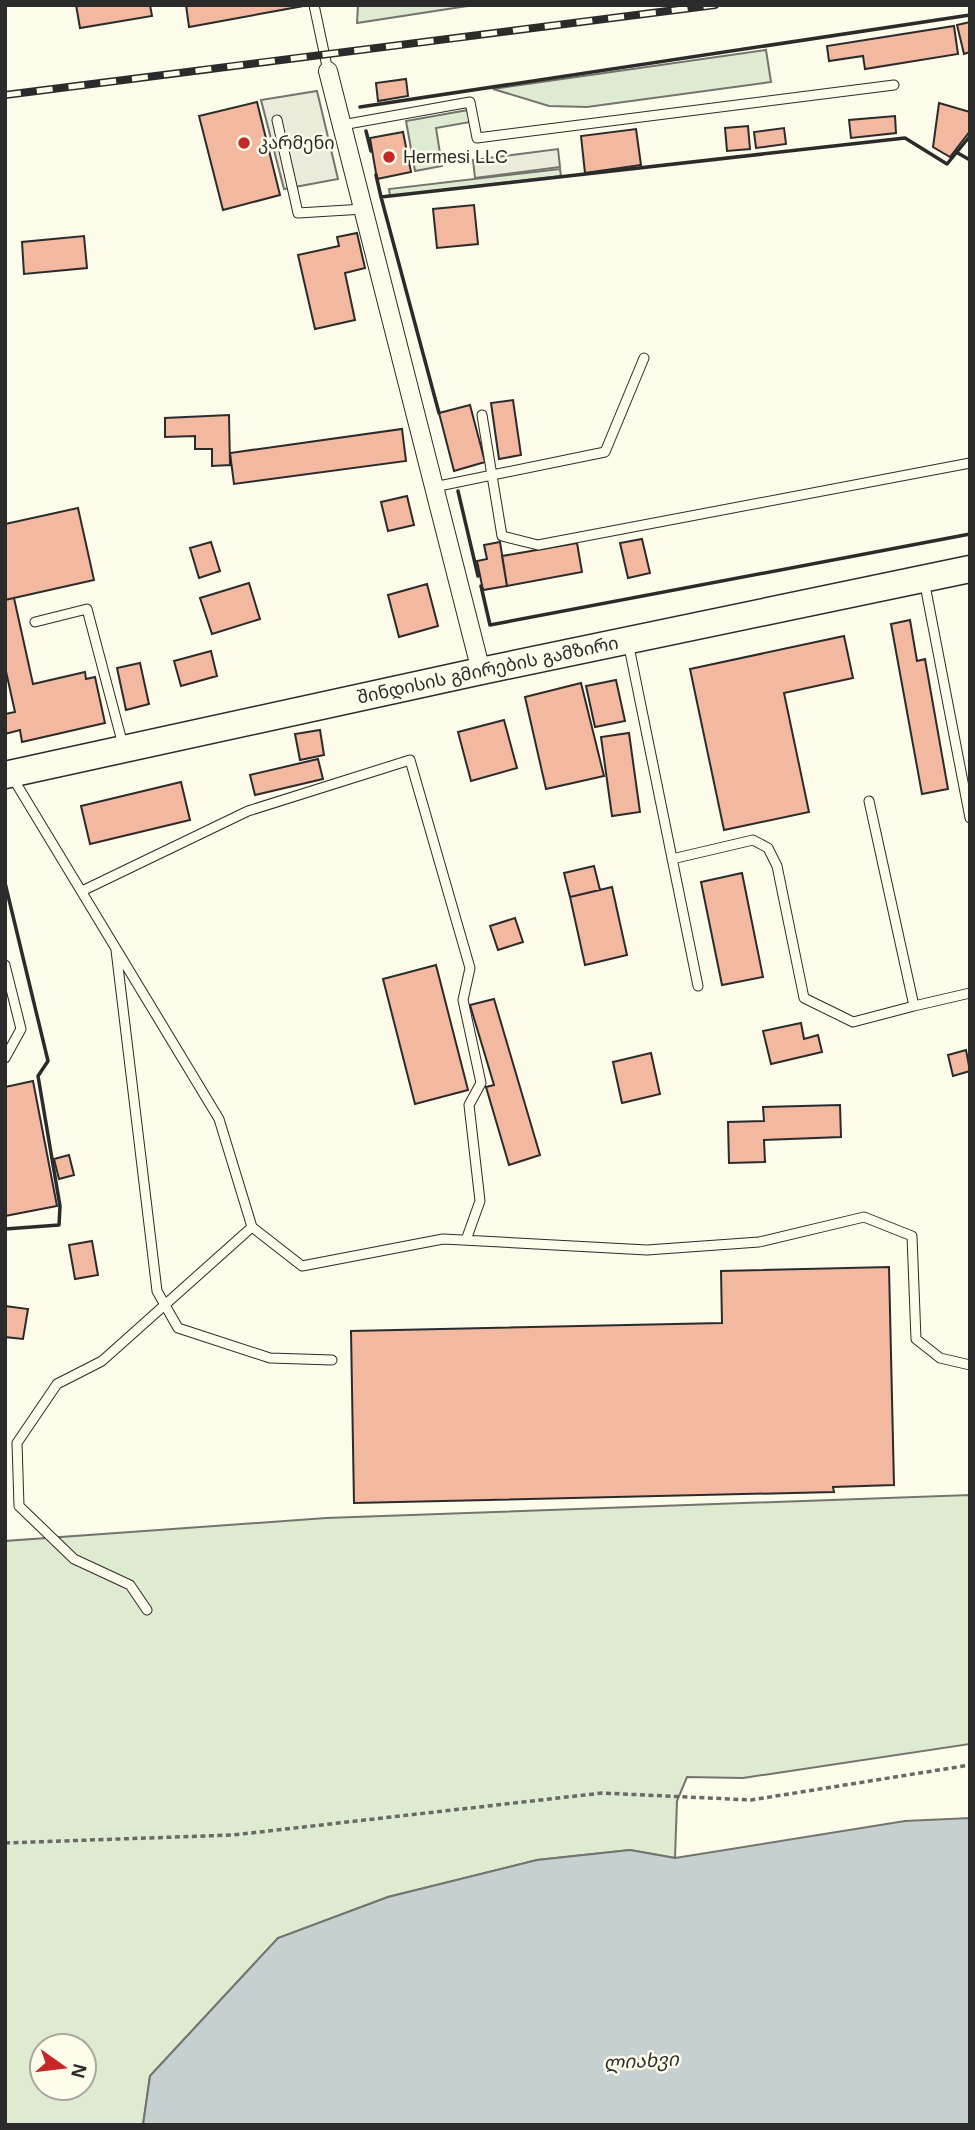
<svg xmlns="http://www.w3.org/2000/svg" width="975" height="2130" font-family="Helvetica,'Noto Sans Georgian',sans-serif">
  <rect width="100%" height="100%" fill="#fdfbea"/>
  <!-- green -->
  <path fill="#deebd1" stroke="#74746e" stroke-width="2" fill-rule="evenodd" d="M358 5H474L357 23Z
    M766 50 771 82 587 107 549 106 493 89Z
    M468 110 470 122 436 128 442 166 415 171 406 121Z
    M560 169 561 176 390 196 389 189Z
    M970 1495V1744L743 1778 687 1777 677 1801 675 1858 630 1850 537 1860 388 1897 278 1938 150 2076 143 2125H5V1541L326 1518ZM42 2046H84V2088H42Z"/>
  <!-- parking -->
  <path fill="#eceadb" stroke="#74746e" stroke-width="2" d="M317 91 338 179 284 189 261 100Z
    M558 149 560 167 475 178 473 160Z"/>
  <!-- water -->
  <path fill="#c7d0d0" stroke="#74746e" stroke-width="2" d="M970 1818V2125H143L150 2076 278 1938 388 1897 537 1860 630 1850 675 1858 905 1821Z"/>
  <!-- building -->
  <path fill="#f2b8a0" stroke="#2b2b2b" stroke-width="2" d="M76 5H150L152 16 80 28Z
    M186 5H302L303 6 189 27Z
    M970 22V52L964 54 957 25Z
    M954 26 958 54 865 69 863 56 829 61 827 46Z
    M406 79 408 96 378 101 376 83Z
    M257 102 280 195 223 210 199 116Z
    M939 103 970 112V131L950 157 933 147Z
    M895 116 896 133 851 138 849 120Z
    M748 126 750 149 727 151 725 128Z
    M784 128 786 144 756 148 754 132Z
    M636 129 641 165 585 173 581 136Z
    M403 132 411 172 377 179 370 138Z
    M474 205 478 244 437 248 433 209Z
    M357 233 365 268 345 273 355 320 315 329 298 255 339 246 337 237Z
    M84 236 87 268 24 274 22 242Z
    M513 400 521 455 499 459 491 403Z
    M470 405 485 462 454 471 439 413Z
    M229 415 230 465 212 466V449H195V436L165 437V418Z
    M402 429 406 461 234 484 230 453Z
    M407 496 414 525 388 531 381 502Z
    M78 508 94 580 5 600V524Z
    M642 539 650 573 628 578 620 543Z
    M211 542 220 571 199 578 190 548Z
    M500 542 507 586 483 590 477 561 487 559 484 545Z
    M577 543 582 572 507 586 502 556Z
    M249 583 260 619 212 634 200 598Z
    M427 584 438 626 399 637 388 595Z
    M14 598 33 684 85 672 86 679 95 677 105 723 22 742 20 730 5 734V714L15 712 5 667V600Z
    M910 620 917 661 925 659 948 789 922 794 891 624Z
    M844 636 853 678 784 693 809 812 724 830 690 669Z
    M211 651 217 676 181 686 174 661Z
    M140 663 149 704 126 710 117 668Z
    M616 680 625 721 595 727 586 686Z
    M581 683 604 776 546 789 525 697Z
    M504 720 517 768 471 781 458 732Z
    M320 730 324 755 300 760 295 734Z
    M629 733 640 812 612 816 601 737Z
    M318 759 323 779 255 795 250 775Z
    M181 782 190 820 90 844 81 806Z
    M594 866 600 890 570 897 564 873Z
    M742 873 763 977 722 985 701 882Z
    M612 887 627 955 585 965 570 897Z
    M515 918 523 942 498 950 490 926Z
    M436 965 468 1090 415 1104 383 979Z
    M494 999 540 1155 509 1165 486 1087 494 1085 470 1005Z
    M801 1023 804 1039 818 1035 822 1052 771 1064 763 1031Z
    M966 1050 970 1071 953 1076 948 1055Z
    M651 1053 660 1094 622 1103 613 1062Z
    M33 1081 57 1206 5 1216V1087Z
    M840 1105 841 1137 764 1140 765 1162 729 1163 728 1122 764 1121 763 1107Z
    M69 1155 74 1175 59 1179 54 1159Z
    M92 1241 98 1275 75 1279 69 1245Z
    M889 1267 894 1485 833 1487 834 1492 354 1503 351 1331 722 1323 721 1271Z
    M5 1306 28 1309 23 1339 5 1337Z"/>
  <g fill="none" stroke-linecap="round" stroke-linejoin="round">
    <defs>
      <path id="lane" d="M314 5 328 71
        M277 120 298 213 364 209
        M342 125 470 102 477 138 894 85
        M482 415 502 536 538 545 970 463
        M434 487 605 452 644 358
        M924 580 970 818
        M35 622 87 609 123 745
        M628 642 698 986
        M11 775 219 1119 252 1227 302 1266 443 1239 647 1250 759 1242 864 1217 912 1236 916 1339 940 1358 970 1365
        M672 859 753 840 768 848 777 866 804 998 853 1022 914 1006 869 801
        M82 891 248 811 410 760 470 968 463 1000 481 1083 469 1105 480 1201 466 1240
        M116 950 157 1291 178 1328 270 1358 332 1360
        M5 965 21 1029 5 1058
        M914 1006 970 993
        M147 1610 130 1585 74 1559 19 1506 17 1443 57 1384 102 1361 252 1227"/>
      <path id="street" d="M328 71 481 671"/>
      <g id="secondary">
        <path id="s1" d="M5 775 481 671 970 569"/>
      </g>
    </defs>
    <!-- lane casing -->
    <use href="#lane" stroke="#2b2b2b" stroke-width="11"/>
    <!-- street casing -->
    <use href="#street" stroke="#2b2b2b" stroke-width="20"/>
    <!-- secondary casing -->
    <use href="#secondary" stroke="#2b2b2b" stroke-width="29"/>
    <!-- path -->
    <path stroke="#6a6964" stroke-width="3.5" stroke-dasharray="5 3.5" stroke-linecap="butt" d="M5 1843 233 1835 602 1793 751 1800 970 1765"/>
    <!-- lane -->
    <use href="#lane" stroke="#fdfbea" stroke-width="9"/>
    <!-- street -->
    <use href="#street" stroke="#fdfbea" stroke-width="18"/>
    <!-- secondary -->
    <use href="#secondary" stroke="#fdfbea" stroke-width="26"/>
    <defs>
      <path id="rail" d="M5 95 715 5"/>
    </defs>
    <!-- rail casing -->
    <use href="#rail" stroke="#2b2b2b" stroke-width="8"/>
    <!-- rail -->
    <use href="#rail" stroke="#fdfbea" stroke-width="5" stroke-dasharray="16" stroke-linecap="butt"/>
    <!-- wall -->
    <path stroke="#2b2b2b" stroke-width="3.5" d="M360 107 970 15
      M366 131 371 151
      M956 152 970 160
      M376 175 381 197 905 138 947 164 970 136
      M381 197 439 413
      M458 491 478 576
      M481 586 490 625 970 534
      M5 883 48 1061 38 1076 60 1206 59 1225 5 1229"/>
  </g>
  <!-- markers -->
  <g fill="#c62828" stroke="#fdfbea" stroke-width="2.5">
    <circle cx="244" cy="143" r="7"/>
    <circle cx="389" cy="157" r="7"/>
  </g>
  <g text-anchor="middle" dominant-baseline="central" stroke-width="5" stroke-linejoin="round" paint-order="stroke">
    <!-- poi labels -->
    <g font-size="18" fill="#2b2b2b" stroke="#fdfbea" text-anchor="start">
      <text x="258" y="143">კარმენი</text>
      <text x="403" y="157">Hermesi LLC</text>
    </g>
    <!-- street labels -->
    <g font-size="18" fill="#2b2b2b" stroke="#fdfbea">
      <text stroke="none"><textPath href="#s1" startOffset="494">შინდისის გმირების გამზირი</textPath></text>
    </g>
    <!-- water labels -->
    <g font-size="19" font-style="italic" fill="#2b2b2b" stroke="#fdfbea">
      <text transform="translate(641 2061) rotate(-3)">ლიახვი</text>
    </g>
  </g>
  <!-- border -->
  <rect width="975" height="2130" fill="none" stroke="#2b2b2b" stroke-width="14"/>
  <!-- north arrow -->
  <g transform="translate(63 2067) rotate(104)"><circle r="33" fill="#fdfbea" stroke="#a9a89e" stroke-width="2"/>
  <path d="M0-5L12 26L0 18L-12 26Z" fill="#c62828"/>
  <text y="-10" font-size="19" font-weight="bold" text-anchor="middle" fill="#2b2b2b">N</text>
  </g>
</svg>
